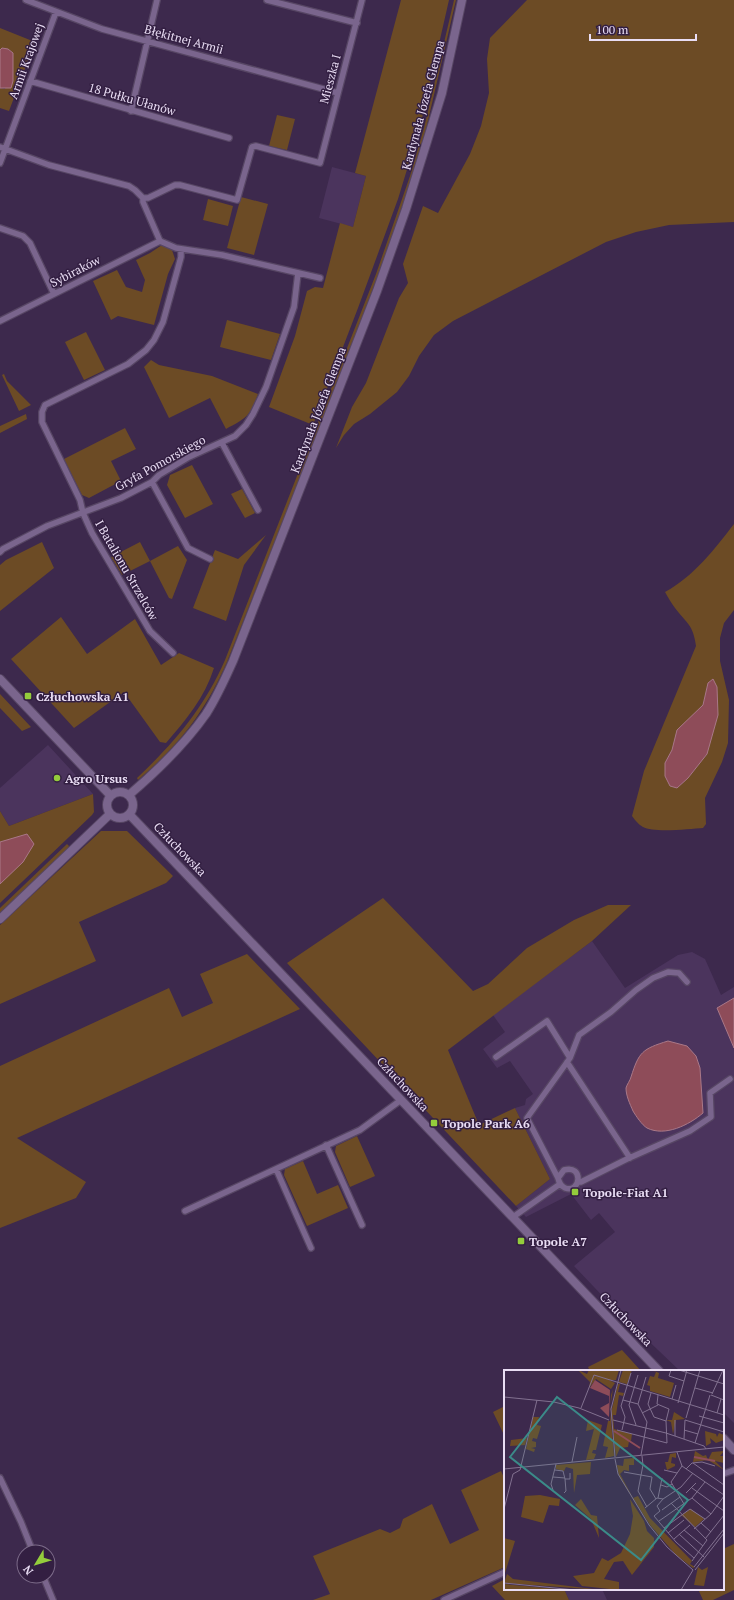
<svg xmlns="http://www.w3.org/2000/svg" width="734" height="1600" font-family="'PT Serif',serif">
  <rect width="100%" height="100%" fill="#3d294d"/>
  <!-- built -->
  <path fill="#4b345d" d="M332 167 366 176 353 227 319 218Z
    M48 745 93 794 9 826 0 811V788Z
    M592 941 625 988 678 955 692 952 705 959 721 995 734 987V1423L723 1412V1371H680L614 1308 574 1266 615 1232 599 1213 591 1220 571 1194 526 1217 516 1206 550 1179 515 1108 525 1105 526 1099 533 1094 510 1061 497 1068 483 1049 505 1032 493 1015Z
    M564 1589H602L607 1600H569Z"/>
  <!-- green -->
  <path fill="#6c4b25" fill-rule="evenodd" d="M401 0H449L420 127 398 199 358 308 313 425 269 407 295 336 307 291 315 287 323 288 340 223 353 227 366 176 355 173Z
    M454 0H456L423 142 392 238 341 374 227 662C206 710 179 746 138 780L137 778C175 742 204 708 225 660L376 274 410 176 424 128Z
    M527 0H734V222L669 225 636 232 606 242 453 321 434 335 419 356 409 376 397 392 370 414 354 424 344 435 336 448 352 407 366 383 399 298 408 283 403 264 423 206 438 213 470 154 481 126 489 93 487 59 490 38Z
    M0 28 35 42 9 111 0 108V88L5 89 13 53 8 49 2 48 0 50Z
    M277 115 295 119 287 150 269 146Z
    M241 197 268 204 254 255 227 248Z
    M208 199 233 206 228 226 203 220Z
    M162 245 172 250 175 259 168 274 154 325 118 316 111 320 93 281 117 270 126 287 142 292 145 280 136 260 150 253Z
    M227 320 280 334 271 360 220 347Z
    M86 332 105 370 84 380 65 342Z
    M151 360 159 365 212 376 258 394C250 416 247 418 226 429L210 398 169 418 144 367Z
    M4 374 7 381 31 405 19 411 2 375Z
    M26 414 27 419 0 433V426Z
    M125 428 136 449 111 461 121 481 89 498 82 495 64 459Z
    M192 465 213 504 185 518 167 485 170 475Z
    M242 489 255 513 245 518 231 494Z
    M734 524V610L724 623 720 638V661L729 700 728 743 722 762 705 798 706 824 703 828C690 829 653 833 643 827 639 825 635 820 632 816L644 771 696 646C693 624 687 624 675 608 671 603 668 597 665 592 694 576 714 550 734 524ZM713 679 707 754 688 778 677 788 670 786 665 776V763L672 750 677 731 703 705 708 683Z
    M266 535 244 565 226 621 193 608 215 550 238 559Z
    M42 542 54 568 0 611V565L6 560Z
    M140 542 150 561 178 546 187 560 172 599 169 598 150 561 122 575 111 557Z
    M61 617 87 654 135 619 161 665 179 653 214 668C205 697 186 720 166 743L160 742 124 692 74 728 11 659Z
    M0 694 31 727 22 731 0 708Z
    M93 794 94 812 92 815 0 903V811L9 826Z
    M101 831H127L173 876 166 883 79 922 96 961 0 1004V925Z
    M67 844 69 846 68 849 0 913V908Z
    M383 898 473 991 488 984 527 948 574 920 608 905H631L592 941 448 1050 479 1125 515 1108 550 1179 516 1206 287 963Z
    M247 954 300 1009 17 1138 86 1182 76 1198 0 1228V1066L169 988 182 1017 213 1003 200 974Z
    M357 1136 375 1176 350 1187 335 1152 336 1146Z
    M303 1161 317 1194 338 1185 348 1208 307 1226 284 1175 285 1169Z
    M622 1350 641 1371H590L588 1367Z
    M505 1406V1437L493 1412Z
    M501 1471 505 1480V1567L431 1600H313L330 1594 313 1556 380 1529 390 1533 400 1528 403 1519 432 1504 450 1544 479 1530 461 1490Z
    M734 1544V1590L713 1600H703L698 1589H723V1549Z
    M505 1579V1589H564L569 1600H505L492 1586Z"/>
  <!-- water -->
  <path fill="#8e4c59" stroke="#a97888" d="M2 48 8 49 13 53V81L11 88H0V50Z
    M713 679 717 687 718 715 707 754 688 778 677 788 670 786 665 776V763L672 750 677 730 703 705 708 683Z
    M27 834 34 844 23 862 0 884V842Z
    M734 998V1048L717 1008Z
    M668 1041 687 1046 696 1056 700 1068 703 1113C689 1125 665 1137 647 1128 642 1125 636 1116 633 1111 630 1104 626 1096 626 1088 627 1084 630 1081 631 1077 639 1052 642 1049 668 1041Z"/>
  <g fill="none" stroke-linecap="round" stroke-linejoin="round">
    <defs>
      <path id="minor" d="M26 0 102 29 338 93
        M267 0 357 23
        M30 81 229 138
        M131 111 157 0
        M0 147 49 165 129 186 135 190 143 198H148L175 185H180L237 200 252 147 256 146 320 163 362 0
        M0 163 56 12
        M143 198V202L160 241 176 248 222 255 320 278
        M0 228 23 236 30 243 54 294
        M0 321 160 241
        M222 443 258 510
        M152 482 188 548 210 559
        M0 552 3 549 47 526 121 498 152 482 159 475 189 457 235 436 246 425 253 414 266 387 294 307 298 273
        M173 653 150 631 92 533 83 513 80 500 42 422V412L45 405 128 364 146 350 154 340 163 322 181 257V249
        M496 1057 547 1021 570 1058 527 1118 558 1178C559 1182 560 1186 565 1188 581 1194 584 1164 564 1170L558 1178
        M570 1058 579 1035 611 1012 636 990 653 978 668 972 679 973 687 982
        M567 1062 630 1158
        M326 1145 362 1225
        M276 1169 311 1248
        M578 1182H581L627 1159 690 1131 711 1117 710 1093 730 1079
        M185 1211 360 1130 401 1100
        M513 1217 560 1184
        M723 1474 734 1470
        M0 1478 21 1522 33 1552
        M43 1576 53 1600
        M444 1600 505 1572"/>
      <path id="secondary" d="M0 679 110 795
        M107 805a13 13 0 1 1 26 0a13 13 0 1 1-26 0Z
        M129 795C157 771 185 744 206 714 217 697 225 679 233 661L377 291 406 209 442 93 462 0
        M129 814 659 1371
        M0 919 110 814
        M723 1438 734 1450"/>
    </defs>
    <!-- minor casing -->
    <use href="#minor" stroke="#574664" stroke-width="8"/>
    <!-- secondary casing -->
    <use href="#secondary" stroke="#574664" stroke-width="10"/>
    <!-- minor -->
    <use href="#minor" stroke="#7a658d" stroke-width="5.5"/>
    <!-- secondary -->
    <use href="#secondary" stroke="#7a658d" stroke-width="8"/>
  </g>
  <!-- markers -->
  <g fill="#94cc3c" stroke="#331f42" stroke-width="1.5">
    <rect x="24" y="692" width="8" height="8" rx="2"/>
    <circle cx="57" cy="778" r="4"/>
    <rect x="430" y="1119" width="8" height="8" rx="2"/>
    <rect x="571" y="1188" width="8" height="8" rx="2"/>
    <rect x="517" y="1237" width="8" height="8" rx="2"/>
  </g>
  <g text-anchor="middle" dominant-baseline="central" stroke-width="3" stroke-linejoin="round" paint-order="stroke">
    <!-- street labels -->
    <g font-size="12" fill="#e9ddf4" stroke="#331f42">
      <text transform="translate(184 39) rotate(15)">Błękitnej Armii</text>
      <text transform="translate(26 61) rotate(-70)">Armii Krajowej</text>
      <text transform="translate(330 79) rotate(-75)">Mieszka I</text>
      <text transform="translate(132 99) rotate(16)">18 Pułku Ułanów</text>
      <text transform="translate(423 105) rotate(-75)">Kardynała Józefa Glempa</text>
      <text transform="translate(75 271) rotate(-27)">Sybiraków</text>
      <text transform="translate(318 410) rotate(-69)">Kardynała Józefa Glempa</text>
      <text transform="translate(160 463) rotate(-29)">Gryfa Pomorskiego</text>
      <text transform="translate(127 570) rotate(60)">I Batalionu Strzelców</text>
      <text transform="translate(180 849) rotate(46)">Człuchowska</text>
      <text transform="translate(403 1084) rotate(47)">Człuchowska</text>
      <text transform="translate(626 1319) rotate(46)">Człuchowska</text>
    </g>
    <!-- poi labels -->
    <g font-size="12" font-weight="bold" fill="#e9ddf4" stroke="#331f42" text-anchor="start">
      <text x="36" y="696">Człuchowska A1</text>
      <text x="65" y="778">Agro Ursus</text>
      <text x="442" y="1123">Topole Park A6</text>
      <text x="583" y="1192">Topole-Fiat A1</text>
      <text x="529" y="1241">Topole A7</text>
    </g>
  </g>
  <!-- overview -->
  <g transform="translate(504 1370)">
    <rect width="220" height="220" fill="#3d294d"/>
    <path d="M74 0 83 4 85 0H115L112 10H105L111 13 107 19 92 9 85 18 86 12ZM119 0H128L123 14 115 12ZM148 0 155 3 154 8 170 13 166 27 146 21V16L143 15 146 6 150 7 152 2ZM114 14H116L114 22 120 23 119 26 115 25 112 45H109L110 59 128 64 127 71 117 66 125 71 124 77 116 78 112 87 107 43ZM109 19 106 39 110 86 101 88 104 77 99 76 104 51H106L107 25ZM170 42 181 49 172 50 169 64 167 52 162 50H168ZM29 47H35L33 55 37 56 33 69 29 68 28 71 32 72V77L27 78 31 79 30 82 22 79ZM84 50 98 55 92 80H89L88 83 92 84 90 89 82 90 90 59 82 61ZM201 61 212 64 213 67 215 63 220 65V70L212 73 206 68 207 73 202 76ZM23 68 21 75 6 76 7 70ZM191 81 199 86 202 85 204 90 208 82 220 81 216 86H220V93L211 91 220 100 204 90 189 92ZM172 83V88L168 87 167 93 171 94V96L163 100 161 92H164L166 84ZM130 88V95H125V101L120 100 116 104 129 128 134 126 146 148 188 191 186 194 191 197 189 198 172 185 146 155 115 106 113 95 119 96 120 89ZM87 92 86 104 73 105 70 123 69 99 62 97 60 101 52 99V95ZM36 125 56 129 55 136 45 135 39 153 17 147 21 126ZM77 129 87 145 93 146 95 168 87 149 71 135ZM126 129 140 151 143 161 150 168V177L128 205 119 191 110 192 100 209 115 212V220L78 216 69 206 90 203 98 188 104 191 117 183 126 164 129 146ZM187 139 200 149 191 157 177 145ZM0 168 11 171 1 203H0ZM194 197 198 200 204 197 200 216 190 215ZM3 204 9 209 97 220 0 213ZM0 214 64 220H0Z" fill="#6c4b25"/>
    <path d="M91 10 106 20 105 47 96 38 105 33V26L86 18Z" fill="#8e4c59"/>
    <path fill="none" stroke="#8e4c59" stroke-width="2" d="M110 61 136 78M190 87 211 91"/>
    <path fill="none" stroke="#827190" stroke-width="1" d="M167 0 165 6 180 11M175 0 220 14M191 18 209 23M147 23 144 34 150 47 162 51M208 24 219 0M207 25 220 30M0 27 50 32 75 38 105 50M168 29 172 15M119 30 134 34M174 33 183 0M77 38 90 5 220 45M138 43 154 35M213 43 217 29M195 46 220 53M182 48 196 0M109 50 162 63 200 76 202 79M132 55 125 35 134 5M113 60 163 73 162 51 165 39 153 34 154 25M118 60 121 47 117 36 127 3M180 60 194 64M171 66V50M180 69 181 50 220 62M191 73 206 25M173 82 178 96 220 125M137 85 143 52 134 34 142 7M138 86 139 95 134 121 143 137M111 87 107 39 117 0M111 89 114 104 145 155 163 177 189 200M68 92 73 67M189 93 220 115M178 96 167 112 180 134M0 99 220 77M182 99 188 93 198 92 211 96M51 100 59 101 61 109H66V103M160 100 173 103M120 102 148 107 146 119 152 129M189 103 177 117 159 129 153 136 156 141 150 146 172 172 190 188M49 107 61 108M157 115 163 117 168 114M188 118 220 141M49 120 47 114 52 94M60 123 62 121 61 109M182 123 192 113M154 128 158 108M188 128 207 144M167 133 203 170 188 191M141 138 153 128 159 129M0 139 9 104 16 100 33 30M158 140 176 127M155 151 188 128 201 112M197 153 207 162M160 158 186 139 201 149M190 159 207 144 220 126M180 160 199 176M164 163 180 150M175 164 200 187M170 169 186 155M201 169 220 145M190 197 220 159M191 200 220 163M0 213 71 220M177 220 189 200"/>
    <path fill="#3b8b89" fill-opacity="0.15" stroke="#3b8b89" stroke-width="2" d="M53 27 184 130 137 190 6 87Z"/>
    <rect width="220" height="220" fill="none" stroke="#e9ddf4" stroke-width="2"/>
  </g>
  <!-- north arrow -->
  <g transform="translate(36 1564) rotate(232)"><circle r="19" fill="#331f42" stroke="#7c6b89"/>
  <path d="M0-3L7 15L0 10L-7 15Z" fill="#94cc3c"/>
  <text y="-6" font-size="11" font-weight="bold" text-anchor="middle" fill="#e9ddf4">N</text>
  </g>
  <!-- scale -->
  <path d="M590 34v6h106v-6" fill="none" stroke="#e9ddf4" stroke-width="2"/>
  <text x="596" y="34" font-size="12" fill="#e9ddf4" stroke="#331f42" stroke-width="3" paint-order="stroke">100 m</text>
</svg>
